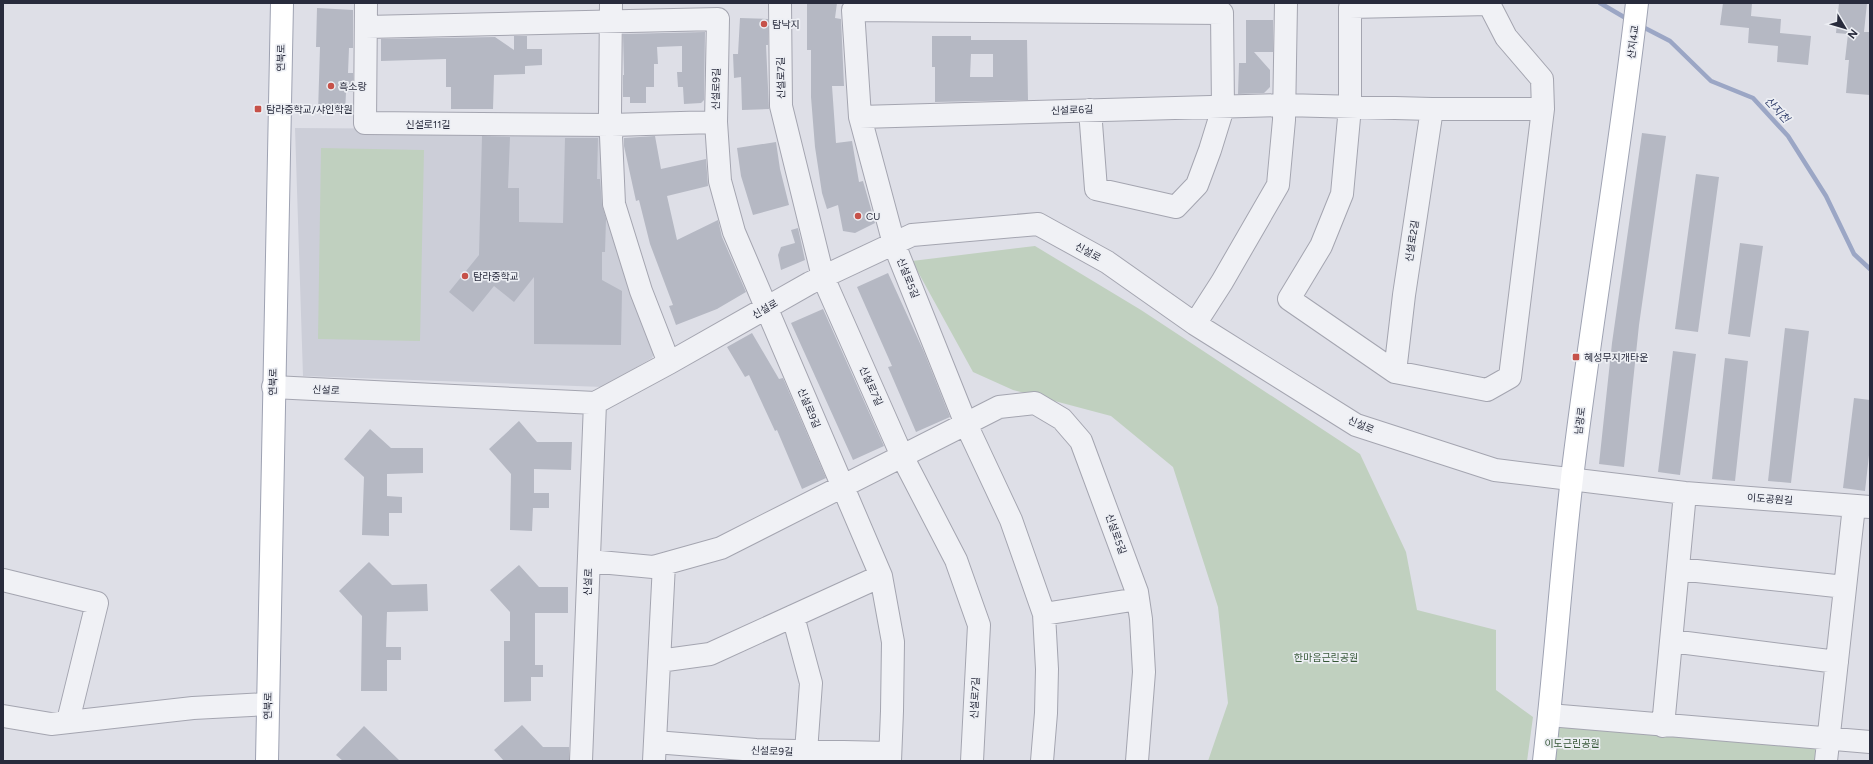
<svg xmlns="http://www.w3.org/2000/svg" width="1873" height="764" font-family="Figtree,'Noto Sans KR',sans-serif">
  <rect width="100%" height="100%" fill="#dedfe7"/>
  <!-- built -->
  <path fill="#ccced8" d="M295 128 606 130 655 350 652 358 603 387 303 376Z"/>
  <!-- green -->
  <path fill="#c0d0bf" d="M321 148 424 150 420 341 318 339Z
    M1035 246 1141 310 1360 454 1406 552 1417 610 1496 630V690L1533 717 1527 761H1208L1228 703 1218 607 1173 467 1111 416 1013 390 973 372 912 261Z
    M1557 725 1822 749 1820 761H1553Z"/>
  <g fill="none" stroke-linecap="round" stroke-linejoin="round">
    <!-- stream -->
    <path stroke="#9ba6c5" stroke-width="4.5" d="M1600 3 1629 20
      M1641 26 1670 41 1711 81 1753 98 1788 136 1826 196 1854 254 1870 269"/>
  </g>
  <!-- building -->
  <path fill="#b5b8c3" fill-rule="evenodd" d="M807 3H837L835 18 841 19 844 86H832L836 143 852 141 859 182 863 181 875 223 855 233 843 231 838 205 827 209 822 193 815 147 811 97V50H807Z
    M1723 3H1752L1751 16 1781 19 1780 33 1811 36 1808 65 1777 62 1778 46 1748 43 1749 28 1720 25Z
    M1839 3H1867L1864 32H1870V95L1846 93 1849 60H1845L1848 34 1836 33Z
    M317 8 353 10V48H349L348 73H353V92H346L345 114 318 113 320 47H316Z
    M740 18 768 19V45H766L769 109 742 110 741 77 734 78 733 54H738Z
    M1246 20H1273V52H1254L1270 70V87L1264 93 1238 94 1239 63H1246Z
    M705 32 704 100 701 103 684 104 683 87H678L677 72H682V46L657 47 658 64H654V87H646V103H630V97H623V75H624L623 34Z
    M514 36H527V49H542V65L525 66V74L494 75 493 109H451V87H446V59L381 61V39L495 37 514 50Z
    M932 36H971V40H1027L1028 100 935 102V67H932ZM971 54H993V77H970Z
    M1642 133 1666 136 1639 325 1624 467 1599 464 1612 343Z
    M482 136 510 137 508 188H519V222L563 223 565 138H598L597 179H600L602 205 606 219 605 252H602V280L622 291 621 345 534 344V277L514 302 494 286 473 312 449 292 479 255Z
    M655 136 661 169 706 159 708 186 667 196 677 240 718 220 722 237 746 292 717 309 676 325 669 306 673 305 650 244 639 200 636 201 624 146V138Z
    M776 142 780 169 789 205 753 215 741 176 737 148Z
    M1696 174 1719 177 1698 332 1675 329Z
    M798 228 805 260 781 270 778 255 781 247 795 243 791 230Z
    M1740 243 1763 246 1750 337 1728 334Z
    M888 273 924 352 950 417 916 432 888 367 892 366 857 287Z
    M823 309 884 446 853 460 791 323Z
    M1785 328 1809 331 1791 483 1768 481Z
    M752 333 779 379 783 378 826 478 802 489 777 430 775 431 749 375 745 377 727 347Z
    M1673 351 1696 354 1680 475 1658 472Z
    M1725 358 1748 361 1735 481 1712 479Z
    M1854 398 1870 400V446L1865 491 1843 488Z
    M519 421 537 442H572L571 470 534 469V493H549V508H533L532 531 510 530 511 474 489 449Z
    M370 429 391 448H423V473L387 474V496L402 497V513H389V536L362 535 364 477 344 459Z
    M369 562 392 585 427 584 428 611 387 612 386 647H401V660H387V691H361L362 616 339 591Z
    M519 565 539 587H568V613H535V665H543V677H531V701L504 702V641H510V612L490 590Z
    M522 725 543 747H569V761H504L494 750Z
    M364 726 400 761H343L336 755Z"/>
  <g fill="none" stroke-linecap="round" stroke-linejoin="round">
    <defs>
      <path id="minor" d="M366 3 365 123 611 125 716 122
        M611 3 610 113 614 204 641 291 669 363
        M780 3 781 106 823 277 902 456 956 560 979 625 972 761
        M1489 4 1506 37 1542 79 1543 109 1510 377 1487 390 1395 372 1289 299 1321 246 1342 194 1350 107V7Z
        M366 27 718 19 716 122 720 181 734 232 881 576 893 642 892 711 890 761
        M860 117 1284 105 1432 109H1543
        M1195 324 1222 282 1278 185 1284 120 1286 3
        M1395 372 1404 295 1432 109
        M273 387 595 403 669 363 810 283 912 235 1038 224 1107 262 1195 324 1356 425 1495 470 1685 493 1870 507
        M589 561 653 567 721 548 999 407 1035 403 1062 419 1081 441 1137 592 1141 619 1144 672 1137 761
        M1678 569 1845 587
        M3 580 97 603 68 721
        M1044 614 1138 599
        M793 616 811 683 806 752
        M1671 641 1837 662
        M659 661 710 654 881 576
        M1549 715 1870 742
        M3 716 51 724 193 708 268 704
        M1663 726 1685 493
        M655 742 756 750 890 753
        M581 761 595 403
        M654 761 664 564
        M1042 761 1046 713 1047 669 1044 614 1011 520 966 424 894 244 860 117 853 10 1222 13 1223 108 1210 150 1197 185 1176 207 1096 189 1090 110
        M1826 761 1854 506"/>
      <path id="major" d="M267 761 282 3
        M1544 761C1555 667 1561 572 1572 478 1591 319 1619 162 1637 3"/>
    </defs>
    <!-- minor casing -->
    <use href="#minor" stroke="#a4a5b0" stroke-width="24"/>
    <!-- major casing -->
    <use href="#major" stroke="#9ea2b2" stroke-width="24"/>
    <!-- minor -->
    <use href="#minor" stroke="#f0f1f5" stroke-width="22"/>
    <!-- major -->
    <use href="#major" stroke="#fff" stroke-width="22"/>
  </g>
  <!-- markers -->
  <g fill="#c65149" stroke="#edeff4" stroke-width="1.5">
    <circle cx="764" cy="24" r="4"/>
    <circle cx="331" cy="86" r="4"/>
    <rect x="254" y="105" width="8" height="8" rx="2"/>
    <circle cx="858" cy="216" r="4"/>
    <circle cx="465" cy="276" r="4"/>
    <rect x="1572" y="353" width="8" height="8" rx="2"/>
  </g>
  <g text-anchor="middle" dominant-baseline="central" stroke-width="3.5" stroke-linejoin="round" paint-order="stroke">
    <!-- poi labels -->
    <g font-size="10" fill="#282b3c" stroke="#edeff4" text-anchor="start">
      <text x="772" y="24">탐낙지</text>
      <text x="339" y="86">흑소랑</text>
      <text x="266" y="109">탐라중학교/샤인학원</text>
      <text x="866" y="216">CU</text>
      <text x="473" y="276">탐라중학교</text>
      <text x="1584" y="357">혜성무지개타운</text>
    </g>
    <!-- street labels -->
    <g font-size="10" fill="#282b3c" stroke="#edeff4">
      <text transform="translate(1633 42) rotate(-83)">산지4교</text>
      <text transform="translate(281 58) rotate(-89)">연북로</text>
      <text transform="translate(781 78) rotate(-91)">신설로7길</text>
      <text transform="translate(716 89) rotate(-89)">신설로9길</text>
      <text transform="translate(1072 110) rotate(-2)">신설로6길</text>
      <text x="428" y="124">신설로11길</text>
      <text transform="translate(1412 241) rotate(-81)">신설로2길</text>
      <text transform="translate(1088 252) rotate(28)">신설로</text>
      <text transform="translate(908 278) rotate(68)">신설로5길</text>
      <text transform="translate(765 309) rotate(-30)">신설로</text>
      <text transform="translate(273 382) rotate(-89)">연북로</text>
      <text transform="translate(871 386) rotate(66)">신설로7길</text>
      <text transform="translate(326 390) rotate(3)">신설로</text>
      <text transform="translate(809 408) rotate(67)">신설로9길</text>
      <text transform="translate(1580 421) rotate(-83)">남광로</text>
      <text transform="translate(1361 425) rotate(23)">신설로</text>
      <text transform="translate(1770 499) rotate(4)">이도공원길</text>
      <text transform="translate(1116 534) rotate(70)">신설로5길</text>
      <text transform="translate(588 582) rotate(-88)">신설로</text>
      <text transform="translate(975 698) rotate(-87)">신설로7길</text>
      <text transform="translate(268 706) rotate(-89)">연북로</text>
      <text transform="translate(772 751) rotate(2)">신설로9길</text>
    </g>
    <!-- park labels -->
    <g font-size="10" fill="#365737" stroke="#edeff4">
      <text x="1326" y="657">한마음근린공원</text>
      <text x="1572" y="743">이도근린공원</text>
    </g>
    <!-- water labels -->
    <g font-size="11" font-style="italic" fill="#35426e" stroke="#edeff4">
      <text transform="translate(1777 110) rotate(47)">산지천</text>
    </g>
  </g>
  <!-- border -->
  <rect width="1873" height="764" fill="none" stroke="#282b3c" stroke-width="8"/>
  <!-- north arrow -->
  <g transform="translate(1845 28) rotate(128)" stroke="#edeff4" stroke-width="3" paint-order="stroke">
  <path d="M0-3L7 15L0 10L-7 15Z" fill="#282b3c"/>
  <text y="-6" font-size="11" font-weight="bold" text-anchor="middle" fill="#282b3c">N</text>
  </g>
</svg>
